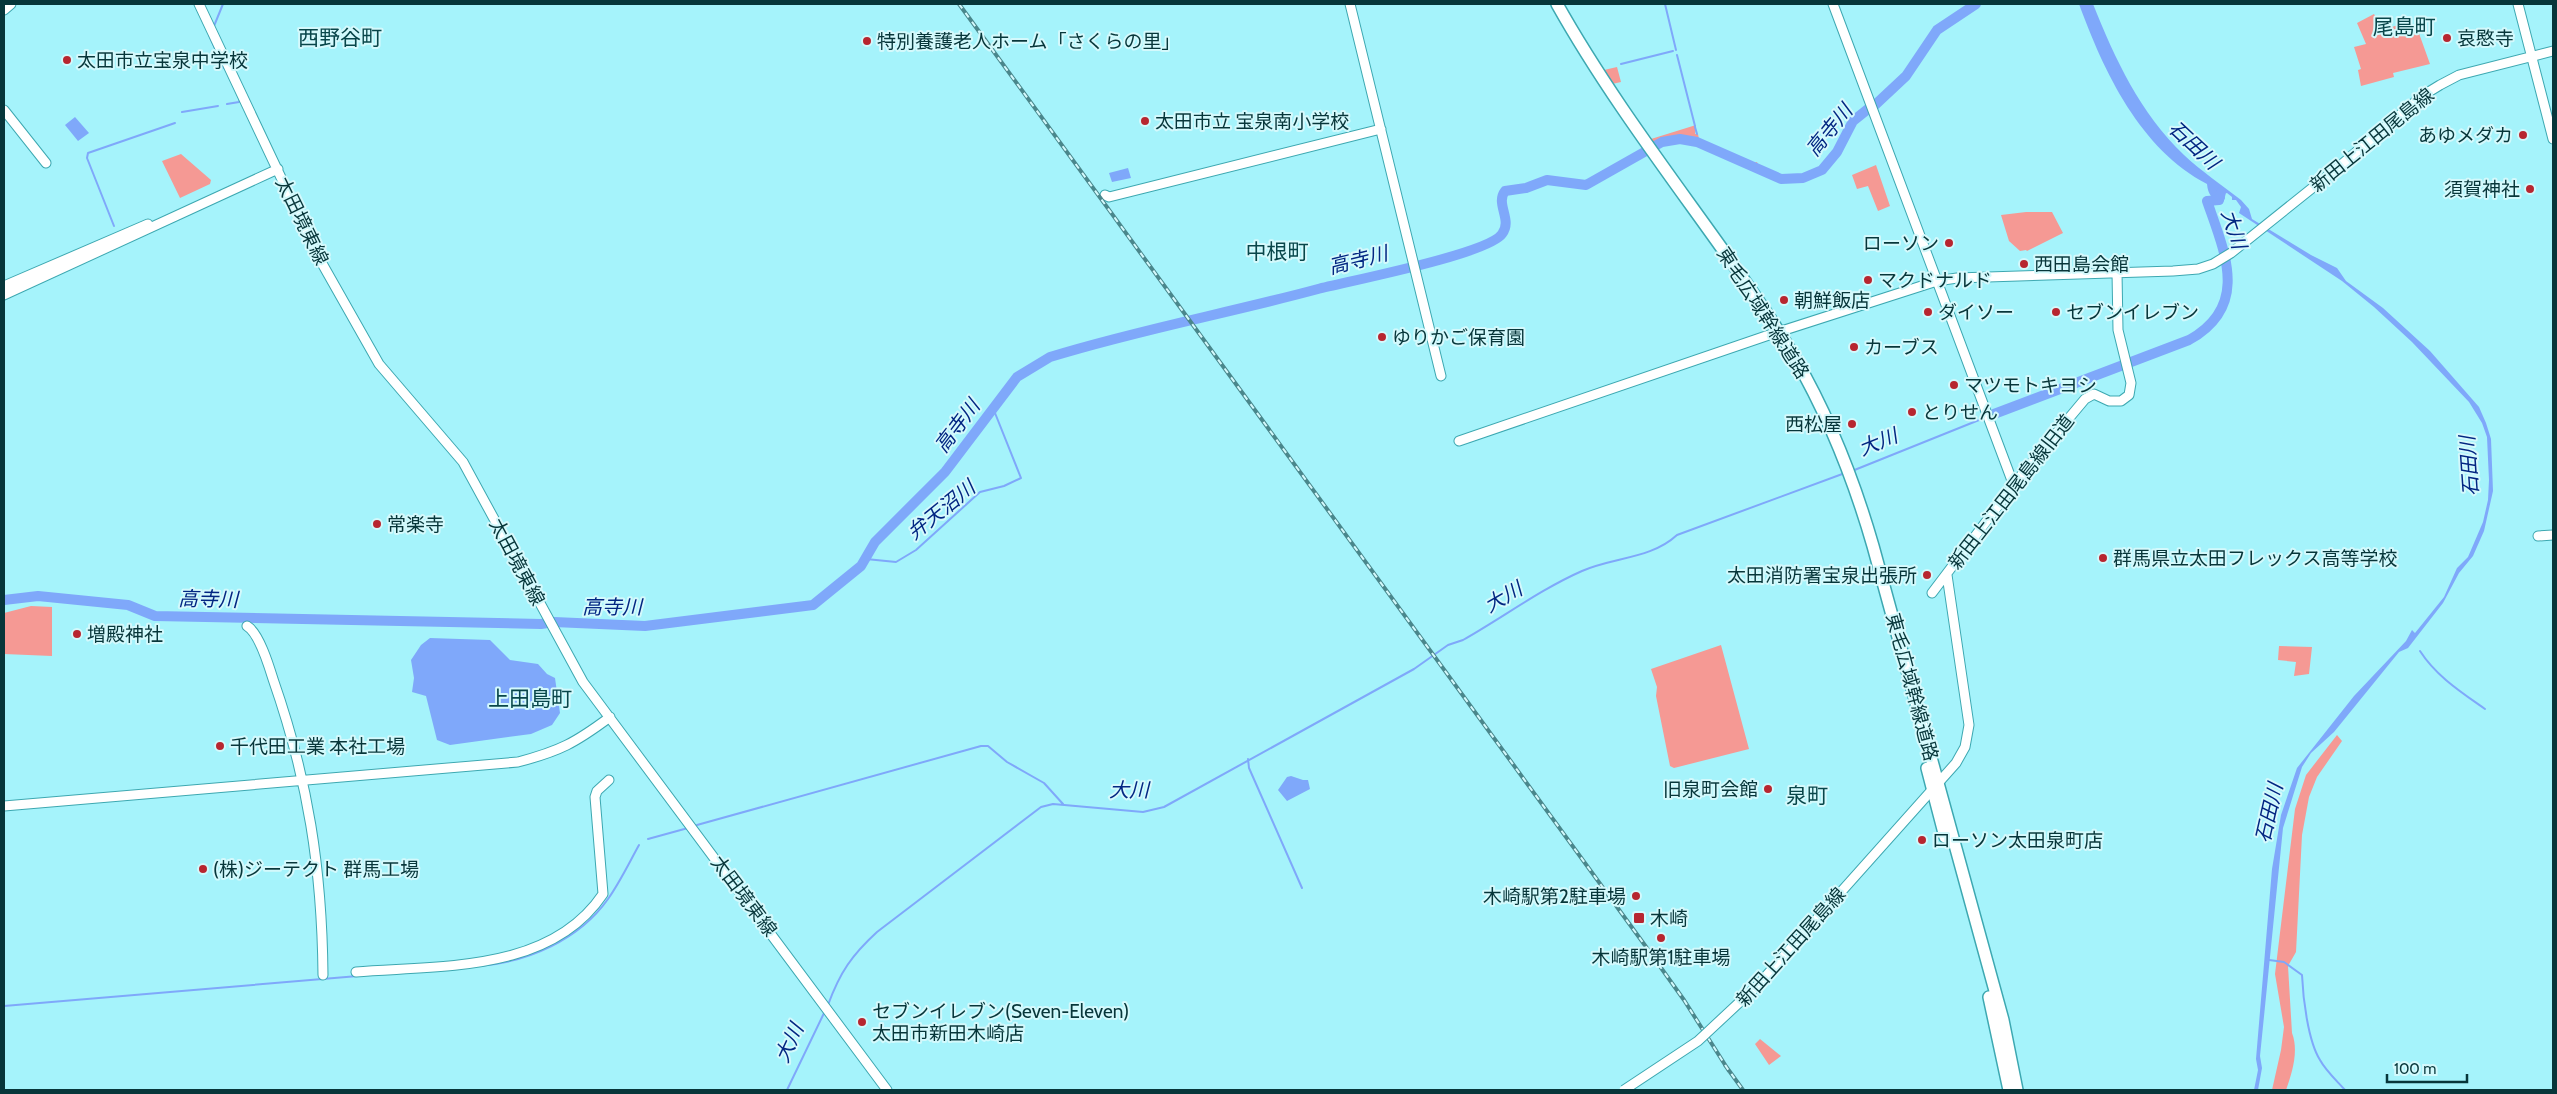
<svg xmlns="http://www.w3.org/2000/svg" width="2557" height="1094" font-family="Cabin,'Noto Sans JP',sans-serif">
  <rect width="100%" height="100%" fill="#a5f3fb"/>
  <!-- green -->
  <path fill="#f59994" d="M2374 14 2383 30 2398 25 2400 28 2416 25 2430 64 2393 73 2394 77 2361 86 2358 70 2361 69 2354 47 2366 44 2357 23Z
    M1617 67 1621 82 1612 84 1604 70Z
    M1696 125 1695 134H1698L1699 139 1754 163 1757 162 1759 167C1728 153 1688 125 1654 143L1651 139Z
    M181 154 211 180 210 184 180 198 162 161Z
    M1876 165 1890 206 1878 211 1868 186 1857 189 1852 175Z
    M2026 212H2052L2063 233 2027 251 2026 250 2020 251 2009 241 2001 215Z
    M31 606 52 607V656L4 654V613Z
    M1721 645 1749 749 1674 768 1670 766 1656 696 1657 687 1651 669Z
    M2279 646 2312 647 2309 674 2294 676 2296 662 2278 660Z
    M2337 735 2342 741 2317 777 2309 797 2302 835 2296 952 2288 966 2292 1033C2299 1051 2292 1073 2286 1090H2272L2281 1050 2284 1027 2275 974 2295 809 2306 775Z
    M1760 1039 1781 1056 1769 1065 1755 1044Z"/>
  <!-- water -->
  <path fill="#7fa8fa" d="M2079 4H2093C2115 59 2140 113 2184 155 2201 171 2222 185 2241 200L2249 209 2252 219 2311 255 2337 268 2346 281 2383 308 2430 351 2479 407 2486 423 2491 439 2493 491 2484 531 2473 556 2459 573 2443 603 2408 648 2399 652 2334 732 2311 753 2302 767 2283 828 2260 1056 2262 1068 2258 1090H2254L2258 1070 2256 1059 2272 869 2281 815 2297 768 2354 696 2406 641 2412 630 2415 633 2444 597 2457 568 2468 557 2483 522 2488 500 2489 480 2487 437 2482 423 2469 402 2412 342 2374 307 2342 281 2239 213 2241 207 2236 200H2232V197L2227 193 2223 194 2225 198 2222 204C2212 199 2208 195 2207 184 2140 149 2104 72 2079 4Z
    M75 117 89 133 78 141 65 125Z
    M1128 168 1131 178 1112 182 1109 173Z
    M430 638 490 640 510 660 538 664 547 674 555 678 560 713 552 725 531 734 450 745 437 740 426 696 412 692 414 678 411 660 421 645Z
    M1291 776 1303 780H1308L1310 789 1287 801 1278 790 1287 777Z"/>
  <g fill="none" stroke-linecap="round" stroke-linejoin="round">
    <!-- stream -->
    <path stroke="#7fa8fa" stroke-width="2" d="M1665 4 1676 50
      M214 26 223 4
      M209 35 224 68
      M1677 55 1695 126
      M1621 64 1673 51
      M227 104 239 102 240 99
      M182 112 218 106
      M1695 127 1697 134
      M114 226 87 158 88 153 175 123
      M1852 471 1984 418
      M866 559 896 562 916 550 980 492 1004 486 1021 478 993 408
      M2420 651C2436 676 2461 692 2485 709
      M1248 759 1249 768 1302 888
      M697 825 981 746H988L1007 762 1044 783 1063 804
      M648 839 688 828
      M2269 960 2284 962 2302 975C2303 998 2308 1041 2320 1060 2326 1071 2337 1081 2345 1090
      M479 966C528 962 579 940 608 899 620 882 629 863 639 845
      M828 1005C840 972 852 955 877 932L1041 807 1053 804 1143 812 1164 807 1414 669 1448 645 1463 640C1502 618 1541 589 1582 571 1614 557 1651 559 1677 535L1845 473
      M4 1006 358 976
      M787 1090 825 1011"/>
    <!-- river -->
    <path stroke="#7fa8fa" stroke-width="10" d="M1875 105 1906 76 1937 30 1976 4
      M1994 414 2189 340C2250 306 2225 253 2207 201L2219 200 2221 192
      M4 600 38 596 128 605 155 616 541 624 554 622 645 626 813 605 861 566 875 542 945 472 1017 377 1050 357C1137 330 1229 313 1318 289 1349 281 1488 254 1502 234 1513 220 1495 204 1505 191L1526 188 1547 180 1586 185 1662 142 1680 139 1697 142 1781 179 1803 178 1822 170 1837 152 1853 121 1868 109"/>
    <defs>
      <path id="secondary" d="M199 4 319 258 379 364 463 462 583 682 887 1090
        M1350 4 1441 376
        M1833 4 2014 486
        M2518 4 2553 139
        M4 10 11 4
        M4 110 46 163
        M1105 195 1109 197 1381 129
        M4 286 148 224
        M4 295 278 169
        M1459 441 1766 336 1937 281 1957 278 2173 271 2198 269 2213 264 2231 253 2341 165 2422 96 2440 85 2459 75 2553 51
        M2538 536 2553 535
        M1932 593 2023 473 2085 399 2094 394 2109 401H2121L2129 395 2131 383 2118 330 2117 272
        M247 626C259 633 269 666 273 679 308 779 322 869 323 975
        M4 806 518 762C560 751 575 743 610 717
        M356 972C440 965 550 973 603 894L595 797 597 791 609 780
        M1758 985 1956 763 1965 747 1969 725 1947 575"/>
      <path id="highway" d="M1557 4C1607 93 1669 174 1728 257 1751 290 1775 323 1795 358 1829 417 1854 480 1873 546L2003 1020 2017 1090
        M1927 768 1945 837
        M1989 997 2009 1090"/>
    </defs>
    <!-- secondary casing -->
    <use href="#secondary" stroke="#3da8b1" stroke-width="11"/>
    <!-- highway casing -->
    <use href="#highway" stroke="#3da8b1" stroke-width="14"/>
    <!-- secondary -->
    <use href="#secondary" stroke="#fff" stroke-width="9"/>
    <!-- highway -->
    <use href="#highway" stroke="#fff" stroke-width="11"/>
    <defs>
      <path id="rail" d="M959 4 1644 944 1684 1000 1729 1071
        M1725 1065 1743 1090"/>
    </defs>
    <!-- rail casing -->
    <use href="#rail" stroke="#4a878c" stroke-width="4"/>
    <!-- rail -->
    <use href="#rail" stroke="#d4f9fc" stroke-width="2" stroke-dasharray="5.5" stroke-linecap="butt"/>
    <defs>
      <path id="secondary-bridge" d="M1624 1090 1698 1041 1758 985"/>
    </defs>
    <!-- secondary-bridge casing -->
    <use href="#secondary-bridge" stroke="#3da8b1" stroke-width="11" stroke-linecap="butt"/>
    <!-- secondary-bridge -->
    <use href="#secondary-bridge" stroke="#fff" stroke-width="9"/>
  </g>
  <!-- markers -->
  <g fill="#b72630" stroke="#d4f9fc" stroke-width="2">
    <circle cx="2447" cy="38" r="5"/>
    <circle cx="867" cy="41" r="5"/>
    <circle cx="67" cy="60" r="5"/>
    <circle cx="1145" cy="121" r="5"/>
    <circle cx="2523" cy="135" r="5"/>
    <circle cx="2530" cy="189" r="5"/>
    <circle cx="1949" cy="243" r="5"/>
    <circle cx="2024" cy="264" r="5"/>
    <circle cx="1868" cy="280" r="5"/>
    <circle cx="1784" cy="300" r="5"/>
    <circle cx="1928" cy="312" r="5"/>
    <circle cx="2056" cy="312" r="5"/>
    <circle cx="1382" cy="337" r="5"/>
    <circle cx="1854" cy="347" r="5"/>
    <circle cx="1954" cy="385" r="5"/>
    <circle cx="1912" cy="412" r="5"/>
    <circle cx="1852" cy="424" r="5"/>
    <circle cx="377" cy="524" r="5"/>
    <circle cx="2103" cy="558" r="5"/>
    <circle cx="1927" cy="575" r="5"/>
    <circle cx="77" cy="634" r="5"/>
    <circle cx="220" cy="746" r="5"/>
    <circle cx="1768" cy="789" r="5"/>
    <circle cx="1922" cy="840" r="5"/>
    <circle cx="203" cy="869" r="5"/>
    <circle cx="1636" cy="896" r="5"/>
    <rect x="1633" y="912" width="12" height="12" rx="2.5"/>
    <circle cx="1661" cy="938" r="5"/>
    <circle cx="862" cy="1022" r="5"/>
  </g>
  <g text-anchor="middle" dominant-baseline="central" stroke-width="4" stroke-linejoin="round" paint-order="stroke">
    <!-- poi labels -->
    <g font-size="19" fill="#07363a" stroke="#d4f9fc" text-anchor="start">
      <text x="2457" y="38">哀愍寺</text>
      <text x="877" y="41">特別養護老人ホーム「さくらの里」</text>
      <text x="77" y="60">太田市立宝泉中学校</text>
      <text x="1155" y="121">太田市立 宝泉南小学校</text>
      <text x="2513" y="135" text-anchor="end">あゆメダカ</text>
      <text x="2520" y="189" text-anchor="end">須賀神社</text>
      <text x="1939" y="243" text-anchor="end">ローソン</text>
      <text x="2034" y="264">西田島会館</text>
      <text x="1878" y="280">マクドナルド</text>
      <text x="1794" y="300">朝鮮飯店</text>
      <text x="1938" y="312">ダイソー</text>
      <text x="2066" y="312">セブンイレブン</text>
      <text x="1392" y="337">ゆりかご保育園</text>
      <text x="1864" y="347">カーブス</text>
      <text x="1964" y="385">マツモトキヨシ</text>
      <text x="1922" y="412">とりせん</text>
      <text x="1842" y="424" text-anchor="end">西松屋</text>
      <text x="387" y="524">常楽寺</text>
      <text x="2113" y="558">群馬県立太田フレックス高等学校</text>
      <text x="1917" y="575" text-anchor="end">太田消防署宝泉出張所</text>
      <text x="87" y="634">増殿神社</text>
      <text x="230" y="746">千代田工業 本社工場</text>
      <text x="1758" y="789" text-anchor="end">旧泉町会館</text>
      <text x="1932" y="840">ローソン太田泉町店</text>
      <text x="213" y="869">(株)ジーテクト 群馬工場</text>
      <text x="1626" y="896" text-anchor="end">木崎駅第2駐車場</text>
      <text x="1650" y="918">木崎</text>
      <text x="1661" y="957" text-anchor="middle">木崎駅第1駐車場</text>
      <text x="872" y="1011">セブンイレブン(Seven-Eleven)<tspan x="872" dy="22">太田市新田木崎店</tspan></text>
    </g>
    <!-- street labels -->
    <g font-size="19" fill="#07363a" stroke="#d4f9fc">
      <text transform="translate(2372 140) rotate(-39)">新田上江田尾島線</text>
      <text transform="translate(302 221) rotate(64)">太田境東線</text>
      <text transform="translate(1763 313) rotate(57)">東毛広域幹線道路</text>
      <text transform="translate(2011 492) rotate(-52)">新田上江田尾島線旧道</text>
      <text transform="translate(517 562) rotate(62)">太田境東線</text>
      <text transform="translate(1912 687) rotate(75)">東毛広域幹線道路</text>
      <text transform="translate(744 896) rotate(53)">太田境東線</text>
      <text transform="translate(1791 947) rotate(-48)">新田上江田尾島線</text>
    </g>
    <!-- water labels -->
    <g font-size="20" font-style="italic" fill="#022682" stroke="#d4f9fc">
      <text transform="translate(1829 130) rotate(-51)">高寺川</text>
      <text transform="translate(2194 145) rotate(43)">石田川</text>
      <text transform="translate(2234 229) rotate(72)">大川</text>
      <text transform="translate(1358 260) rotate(-14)">高寺川</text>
      <text transform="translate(957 426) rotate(-53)">高寺川</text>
      <text transform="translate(1878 442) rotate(-22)">大川</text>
      <text transform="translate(2469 466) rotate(-94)">石田川</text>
      <text transform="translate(941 510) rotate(-39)">弁天沼川</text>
      <text transform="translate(1503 597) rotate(-30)">大川</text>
      <text transform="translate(208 599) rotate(1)">高寺川</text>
      <text x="612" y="607">高寺川</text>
      <text x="1129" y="790">大川</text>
      <text transform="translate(2269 813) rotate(-77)">石田川</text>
      <text transform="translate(789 1043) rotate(-65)">大川</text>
    </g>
    <!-- quarter labels -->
    <g font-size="21" fill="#08464a" stroke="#d4f9fc">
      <text x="2404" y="26">尾島町</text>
      <text x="340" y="37">西野谷町</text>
      <text x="1277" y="251">中根町</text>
      <text x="530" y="698">上田島町</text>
      <text x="1807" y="795">泉町</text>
    </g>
  </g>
  <!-- border -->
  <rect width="2557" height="1094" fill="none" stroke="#07363a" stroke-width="10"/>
  <!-- scale -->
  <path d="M2387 1074v8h80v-8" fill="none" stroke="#07363a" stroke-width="2.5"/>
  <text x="2394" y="1074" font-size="15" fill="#07363a" stroke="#d4f9fc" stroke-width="4" paint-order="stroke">100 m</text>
</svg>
